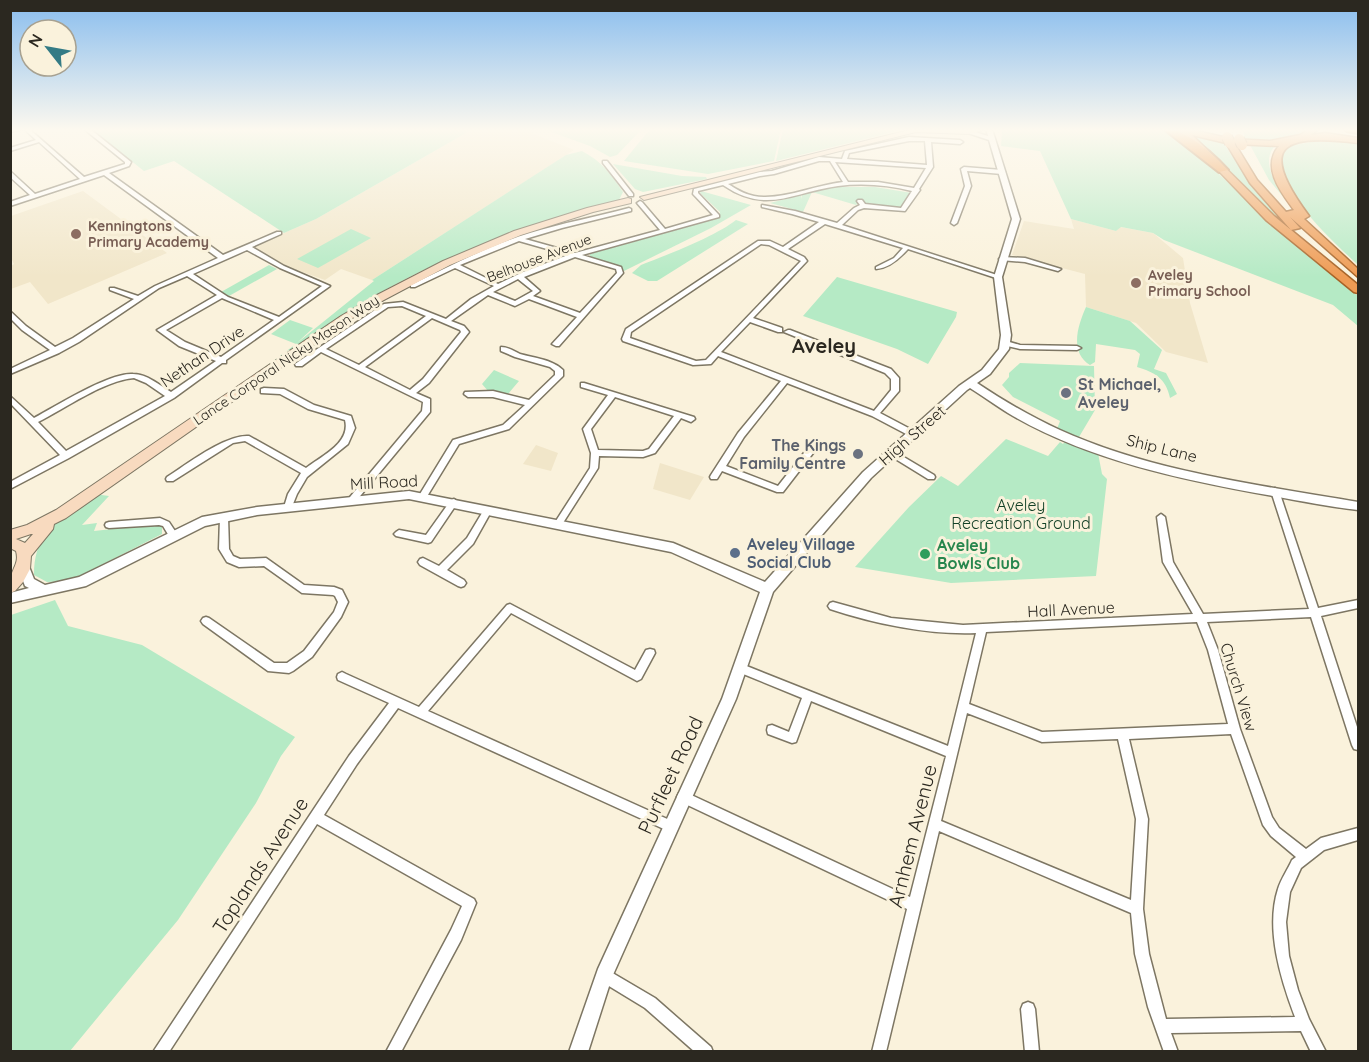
<svg xmlns="http://www.w3.org/2000/svg" width="1369" height="1062" font-family="Quicksand,sans-serif">
  <rect width="100%" height="100%" fill="#faf2dc"/>
  <!-- built -->
  <path fill="#f1e6c9" d="M473 129H522L574 150 372 280 341 269 325 280 288 267 252 247 316 219Z
    M83 191 167 253 48 304 30 282 11 289V266L14 264 11 258V216Z
    M1071 219 1116 231 1120 227 1153 233 1183 258 1190 303 1208 363 1166 352 1136 323 1086 307 1085 274 1012 255 1024 221 1074 229Z
    M536 445 558 453 551 471 523 464Z
    M660 463 704 477 690 500 653 489Z"/>
  <!-- green -->
  <path fill="#b5eac5" d="M91 129H473L316 219 284 233 174 161 144 171Z
    M543 129H642L617 155 610 157 590 146Z
    M650 129H781L774 161 708 174 624 161Z
    M783 129H906L776 161Z
    M1002 129H1160L1188 145 1279 230 1358 296V326L1333 305 1164 240 1153 233 1121 227 1116 231 1071 219 1040 151 1001 146Z
    M1242 129H1307C1290 141 1266 141 1246 140Z
    M1191 134 1223 142 1255 191 1294 234Z
    M1329 139 1358 142V265C1336 244 1277 192 1282 158 1282 154 1286 149 1288 146Z
    M1250 145H1276C1256 163 1284 197 1296 212L1269 180Z
    M582 151C601 161 611 174 623 192L619 200C542 221 467 246 396 284 346 310 300 345 253 376L296 344 271 334 290 320 313 328 297 343 374 281 372 280 566 155Z
    M613 164 682 176 706 177 707 179 643 192 635 189Z
    M837 187H875L912 193 902 208 859 202 856 205 812 192 803 212 770 203 801 195V199L802 195C814 191 825 189 837 187Z
    M701 191 751 205 711 228 624 271 620 267 590 258V254L719 218 720 212 700 193Z
    M736 220 748 224 657 281H648L632 273 641 265C667 255 716 236 736 220Z
    M351 229 371 238 318 268 297 259Z
    M269 265 277 269 229 296 221 292Z
    M837 277 957 312 956 317 928 364 897 349 803 316Z
    M1086 307 1130 321 1162 350 1154 369 1166 373 1177 394 1170 398C1166 378 1154 372 1137 367L1140 354 1135 350 1096 344 1095 362 1090 365C1069 352 1078 325 1086 307Z
    M1020 363 1094 366 1095 410 1079 437 1057 429 1060 421 1013 397 1002 385 1009 377V373Z
    M494 370 519 381 508 394 488 391 482 384Z
    M1006 439 1048 456 1060 442 1063 444 1066 440 1098 453 1102 474 1107 479 1096 576 951 583 855 567 909 507 941 476 958 486Z
    M94 494 109 496 82 525 97 523 94 531 158 524 162 526V534L70 581 47 582 34 575C34 529 61 519 94 494Z
    M55 600 68 626 142 645 295 737 281 756 256 803 178 920 70 1051H11V615Z"/>
  <g fill="none" stroke-linecap="round" stroke-linejoin="round">
    <defs>
      <path id="minor" d="M10 129H23L10 132Z
        M24 129H29L84 177 125 164V162L84 129H90L131 162 129 166 109 173 223 255 277 232H281V234L252 247 284 266 330 286 226 360V363H222L174 398 69 458 10 489V482L60 455 10 403V396L34 418C56 406 110 372 133 374 147 374 159 385 171 392L216 361 179 346 157 330 217 295 187 276 159 288 79 342 59 353 10 374V369L50 350 22 330 10 318V311L26 326 55 347 73 338 134 299 110 290V288H114L138 296 155 286 218 258 104 175 10 206V202L30 195 10 177V171L35 194 80 179 39 142 10 151V148L36 140ZM247 250 280 268 322 286 279 317 228 297 193 274ZM222 298 274 320 221 357 185 342 166 330ZM134 378 146 383 165 396 66 451 38 422C64 409 105 380 134 378Z
        M909 137 960 140 963 142 960 144 931 142 933 167 919 189 920 190 905 211 864 208 858 210 842 225 1000 276V278H996L908 249C899 259 889 268 876 269V267L894 258 903 248 825 224 788 249 804 257 807 261 753 318 782 328V332H778L750 322 721 352 874 411 891 390V379L885 373 784 332 788 330H790L891 369 899 378V391L880 413 916 432 917 434 916 436H910L872 416 787 383 744 437 726 466 778 486 811 444H817L818 446 817 448 783 492H777L722 471 717 479H711L710 477 711 475 738 433 781 381 718 356 711 364 693 365 623 341 622 339 626 329 758 241H770L783 247 819 222 792 214 762 207V205L795 211 837 223 854 208 860 205 857 201 858 200H862L865 204 901 208 912 191C888 185 863 183 838 186 793 192 767 215 723 185L698 191V193L719 215V217L582 255 621 267 623 273 559 346H556L552 344 577 317 529 299 515 306 488 295 451 321 464 326 469 332 429 383 416 393 430 399V412L356 501H350L349 499 350 497 422 411 423 402 321 352 302 366H296L295 364 384 304 403 302 446 319 471 299 494 286 455 268 415 287H411V285C450 266 488 246 530 233 562 223 596 217 629 208L631 209V211L562 228 525 239 575 253 660 230 637 203 640 201 642 202 665 229 713 215 693 194 694 189 760 172 772 171 819 157 842 159 845 151ZM909 141H925L927 165 847 159 849 153ZM819 161H830L843 182C815 185 781 201 754 196 744 194 736 189 728 184L760 176 774 174ZM835 162 926 168 914 188 878 182H848ZM519 241 568 255 523 272 498 284 460 265ZM761 244 769 245 801 261 706 360 696 361 630 338 631 332ZM575 257 616 269 617 273 580 313 533 296 540 291 524 277ZM518 279 533 291 515 301 493 292ZM402 306 426 316 359 365 326 349 388 307ZM432 318 460 330 461 332 423 379 410 390 365 367Z
        M603 161H607L633 194V196H629L603 163Z
        M964 167 1002 170 1005 172 1002 174 967 171 971 186 957 223 954 225 951 223 965 186 961 169Z
        M1002 257 1025 258 1061 269 1058 271 1025 262 1000 260 999 259Z
        M1003 341H1006L1020 345 1077 346 1081 348 1077 350 1020 349 1003 345Z
        M501 347C508 347 514 351 520 354 535 358 551 359 563 370V376L509 429 459 444 426 498H420L419 496 420 494 453 440 503 425 525 405 493 397H468L464 394 465 392 493 391 529 400 555 375V371L550 367 515 357 501 351Z
        M581 383H584L694 417 695 419 691 422 681 418 655 453 643 457 599 456 598 468 561 526H555L554 524 590 468 591 453 583 429 608 395 581 387ZM615 397 674 416 649 449 643 451 598 450 591 429Z
        M264 388 284 389 314 405 351 416 355 428 348 444 307 477 297 494 291 509H285L284 507 288 494 301 473 245 441 233 443 173 481H167L166 479 167 477C187 464 226 434 249 436L306 468C321 456 351 443 345 420L308 409 280 394 261 393V389Z
        M892 450 934 475 935 477 934 479H928L889 455 888 453 889 451Z
        M1275 488 1279 491 1318 608 1358 600V608L1321 616 1358 730V750L1354 749 1352 745 1311 617 1207 622 1218 650 1240 729 1272 817 1279 828 1306 849 1321 838 1358 828V840L1324 850 1301 868 1290 892 1286 922 1289 956 1298 990 1309 1019 1326 1052H1311L1301 1031 1171 1033 1178 1052H1164L1148 1007 1135 954 1131 913 939 831 886 1052H872L907 909 679 801 677 797 679 793 683 791 687 793 910 897 946 756 811 701 796 742 792 743 768 734 767 730 768 726 772 725 789 732 802 698 736 671 735 668 736 665 740 663 744 665 948 746 976 633C929 635 875 624 830 609L828 606 830 603 833 602 891 618 963 625 1193 614 1163 562 1157 517 1161 514 1165 517 1173 562 1203 614 1309 609 1271 491ZM1197 622 1208 650 1228 724 1042 732 969 704 986 632ZM967 713 1042 742 1118 739 1136 819 1131 900 941 821ZM1231 734 1263 825 1271 836 1296 857 1292 860C1288 869 1281 879 1278 889 1265 929 1281 980 1295 1017L1166 1019 1149 954 1143 909 1148 819 1129 739Z
        M454 499 458 502 431 542 428 543 396 536 394 534 396 532 399 530 426 535 451 500Z
        M488 507 492 510 473 544 447 570 464 580 466 583 464 586 461 587 458 586 420 565 418 562 420 559 423 558 439 566 467 538 485 508Z
        M224 514 228 517 229 549 233 556 240 559 266 558 304 585 334 587 342 590 348 602 341 617 312 657 293 671 289 673 268 671 203 624 201 621 203 618 206 617 209 618 274 663H287L304 651 334 612 338 602 335 596 333 595 302 593 264 566 239 567 227 562 219 549 220 517Z
        M160 518 169 522 177 534 175 536H169L163 526 159 525 109 528 106 527 105 525 106 523 109 522Z
        M510 604 635 670 646 650 650 649 654 650 655 653 641 679 637 681 511 613 428 711 674 822 676 826 674 830 670 832 666 830 398 708 357 764 324 815 474 899 476 903 461 940 401 1052H386L451 930 462 906 317 824 169 1052H153L349 756 389 703 338 680 337 677 338 674 342 672 346 674 419 707 507 605Z
        M604 968 655 998 711 1047 713 1052H695L645 1008 599 980 597 975 599 970Z
        M1028 1002 1033 1004 1035 1009 1039 1052H1025L1021 1009 1023 1004Z"/>
      <path id="tertiary" d="M986 129H992L1020 219 1002 277 1011 335 1009 349 990 374 977 383C1004 401 1031 417 1060 430 1153 472 1259 485 1358 502V510C1330 507 1301 501 1273 496 1183 480 1087 460 1008 413 995 405 983 396 970 388L967 390 871 478 773 592 736 699 612 977 588 1052H569L598 969 722 699 760 592 671 552 409 499 257 515 205 526 86 586 10 603V593L29 588 25 586 18 568 20 564H28L34 579 45 585 79 577 202 517 257 507 409 491 673 543 765 582 863 472 959 386 982 370 999 349 1001 335 994 277 1012 219 989 140 965 132 968 130 988 136Z"/>
      <path id="secondary" d="M913 129H987L968 134 916 132 644 200 640 197Z
        M628 198 631 199V203L593 212 521 235 450 265 382 301 349 320 66 518 54 524 53 529 31 556 30 569 23 582 15 591 10 593C10 588 9 581 11 576 14 566 19 562 16 551L10 548V530L27 525 56 510 341 316 375 296 443 261 514 231 587 208ZM33 534 25 543 16 539 31 534Z"/>
      <path id="trunk" d="M1173 129H1188L1232 139 1270 141 1300 135 1309 129H1318L1311 135 1325 133 1358 138V143C1281 133 1257 146 1309 216L1304 219 1358 269V277L1290 217 1300 228 1291 230 1250 183 1226 143 1192 135 1274 216 1358 285V293L1354 292 1266 220 1192 143ZM1235 144 1279 146C1261 167 1281 192 1294 210L1286 212 1257 180Z"/>
      <path id="motorway" d="M1164 129C1186 129 1213 154 1228 170L1219 172Z
        M1345 129H1358V133L1347 131Z"/>
    </defs>
    <!-- minor casing -->
    <use href="#minor" stroke="#7d7663" stroke-width="3"/>
    <!-- tertiary casing -->
    <use href="#tertiary" stroke="#7d7663" stroke-width="3"/>
    <!-- secondary casing -->
    <use href="#secondary" stroke="#7d7663" stroke-width="2"/>
    <!-- trunk casing -->
    <use href="#trunk" stroke="#a66226" stroke-width="3"/>
    <!-- motorway casing -->
    <use href="#motorway" stroke="#a66226" stroke-width="4"/>
    <!-- minor -->
    <use href="#minor" fill="#fff" fill-rule="evenodd"/>
    <!-- tertiary -->
    <use href="#tertiary" fill="#fff" fill-rule="evenodd"/>
    <!-- secondary -->
    <use href="#secondary" fill="#f8dabf" fill-rule="evenodd"/>
    <!-- trunk -->
    <use href="#trunk" fill="#ee9b54" fill-rule="evenodd"/>
    <!-- motorway -->
    <use href="#motorway" fill="#e98229" fill-rule="evenodd"/>
    <defs>
      <path id="trunk-bridge" d="M1227 137 1230 143
        M1239 139 1242 145"/>
    </defs>
    <!-- trunk-bridge casing -->
    <use href="#trunk-bridge" stroke="#a66226" stroke-width="12" stroke-linecap="butt"/>
    <!-- trunk-bridge -->
    <use href="#trunk-bridge" stroke="#ee9b54" stroke-width="10"/>
  </g>
  <!-- sky -->
  <linearGradient id="sky" x2="0" y2="1"><stop stop-color="#89bdee"/><stop offset="0.47" stop-color="#fdf9ef"/><stop offset="1" stop-color="#fdf9ef" stop-opacity="0"/></linearGradient>
  <rect width="1369" height="277" fill="url(#sky)"/>
  <!-- markers -->
  <g fill="#8d6e63" stroke="#faf2dc" stroke-width="2">
    <circle cx="76" cy="234" r="6"/>
    <circle cx="1136" cy="283" r="6"/>
  </g>
  <g fill="#6b7280" stroke="#faf2dc" stroke-width="2">
    <circle cx="1066" cy="393" r="6"/>
    <circle cx="858" cy="454" r="6"/>
  </g>
  <circle fill="#5c6f8a" stroke="#faf2dc" stroke-width="2" cx="735" cy="553" r="6"/>
  <circle fill="#2e9e5b" stroke="#faf2dc" stroke-width="2" cx="925" cy="554" r="6"/>
  <g text-anchor="middle" dominant-baseline="central" stroke-width="6" stroke-linejoin="round" paint-order="stroke">
    <!-- far-education labels -->
    <g font-size="14" font-weight="bold" fill="#785e54" stroke="#faf2dc" text-anchor="start">
      <text x="88" y="226">Kenningtons<tspan x="88" dy="16">Primary Academy</tspan></text>
      <text x="1148" y="275">Aveley<tspan x="1148" dy="16">Primary School</tspan></text>
    </g>
    <!-- far-street labels -->
    <g font-size="14" fill="#2b2820" stroke="#faf2dc">
      <text transform="translate(539 258) rotate(-21)">Belhouse Avenue</text>
      <text transform="translate(286 360) rotate(-34)">Lance Corporal Nicky Mason Way</text>
    </g>
    <!-- street labels -->
    <g font-size="16" fill="#2b2820" stroke="#faf2dc">
      <text transform="translate(202 356) rotate(-34)">Nethan Drive</text>
      <text transform="translate(912 435) rotate(-41)">High Street</text>
      <text transform="translate(1162 448) rotate(14)">Ship Lane</text>
      <text transform="translate(384 482) rotate(-3)">Mill Road</text>
      <text transform="translate(1071 609) rotate(-3)">Hall Avenue</text>
      <text transform="translate(1239 687) rotate(73)">Church View</text>
    </g>
    <!-- worship labels -->
    <g font-size="16" font-weight="bold" fill="#5b616d" stroke="#faf2dc" text-anchor="start">
      <text x="1078" y="384">St Michael,<tspan x="1078" dy="18">Aveley</tspan></text>
      <text x="846" y="445" text-anchor="end">The Kings<tspan x="846" dy="18">Family Centre</tspan></text>
    </g>
    <!-- park labels -->
    <g font-size="16" fill="#144127" stroke="#faf2dc">
      <text x="1021" y="505">Aveley<tspan x="1021" dy="18">Recreation Ground</tspan></text>
    </g>
    <!-- service labels -->
    <g font-size="16" font-weight="bold" fill="#4e5e75" stroke="#faf2dc" text-anchor="start">
      <text x="747" y="544">Aveley Village<tspan x="747" dy="18">Social Club</tspan></text>
    </g>
    <!-- leisure labels -->
    <g font-size="16" font-weight="bold" fill="#27864d" stroke="#faf2dc" text-anchor="start">
      <text x="937" y="545">Aveley<tspan x="937" dy="18">Bowls Club</tspan></text>
    </g>
    <!-- quarter labels -->
    <g font-size="20" font-weight="bold" fill="#2b2820" stroke="#faf2dc">
      <text x="824" y="345">Aveley</text>
    </g>
    <!-- near-street labels -->
    <g font-size="20" fill="#2b2820" stroke="#faf2dc">
      <text transform="translate(670 775) rotate(-65)">Purfleet Road</text>
      <text transform="translate(912 836) rotate(-76)">Arnhem Avenue</text>
      <text transform="translate(260 865) rotate(-57)">Toplands Avenue</text>
    </g>
  </g>
  <!-- border -->
  <rect width="1369" height="1062" fill="none" stroke="#2b2820" stroke-width="24"/>
  <!-- north arrow -->
  <g transform="translate(48 48) rotate(301)"><circle r="28" fill="#faf2dc" stroke="#a7a191" stroke-width="1.5"/>
  <path d="M0-4.5L10 22L0 15L-10 22Z" fill="#347b85"/>
  <text y="-9" font-size="16" font-weight="bold" text-anchor="middle" fill="#2b2820">N</text>
  </g>
</svg>
